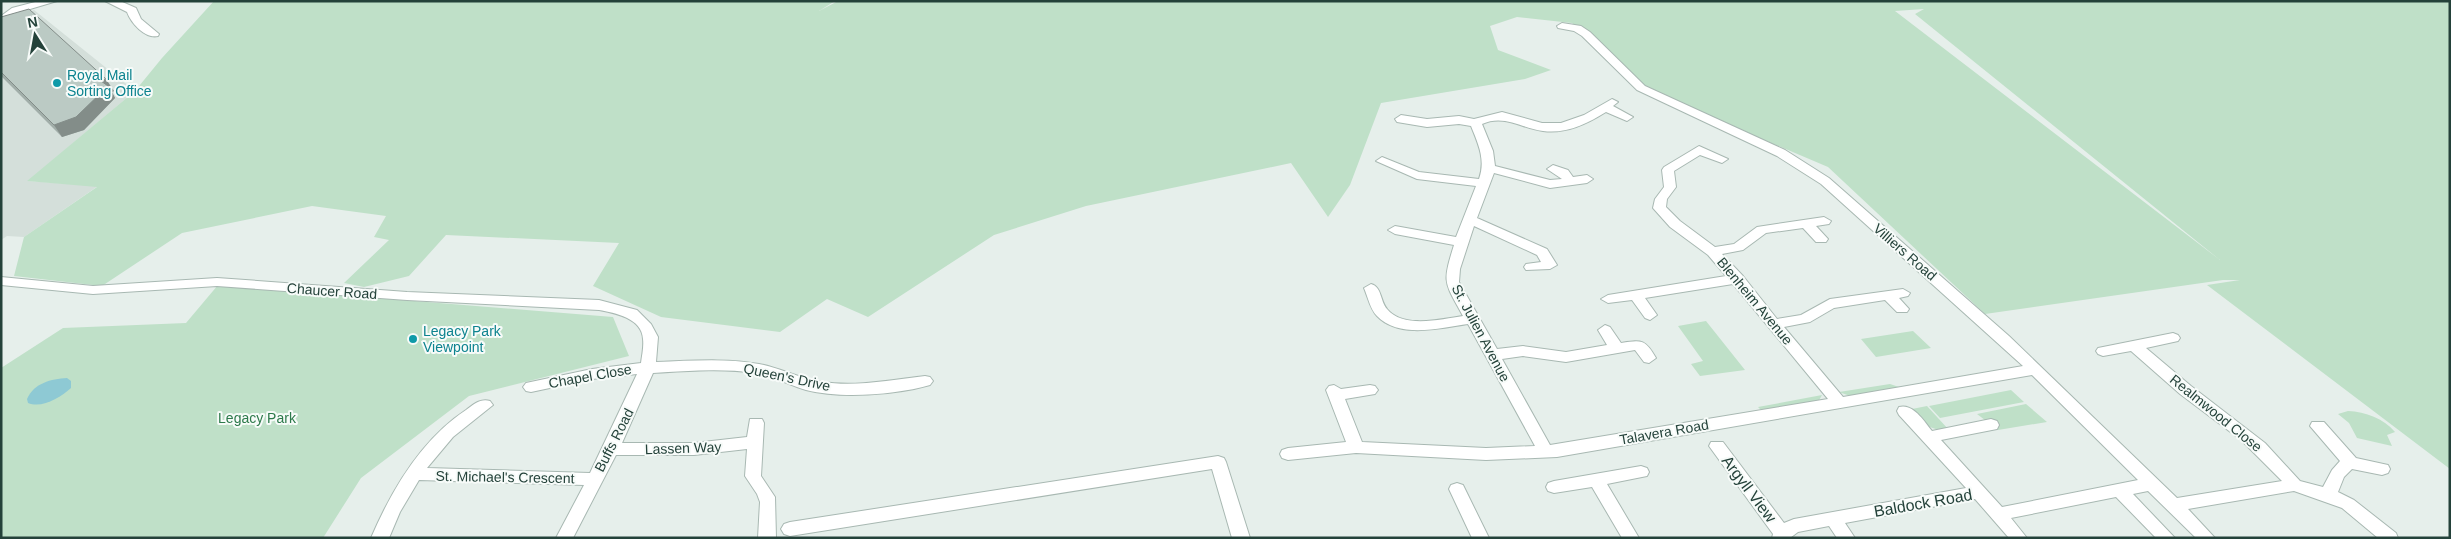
<svg xmlns="http://www.w3.org/2000/svg" width="2451" height="539" font-family="Arial,sans-serif">
  <rect width="100%" height="100%" fill="#e6efeb"/>
  <!-- built -->
  <path fill="#d4dfda" d="M34 10 135 91 28 181 98 186 24 237 7 236 1 240V26Z"/>
  <!-- green -->
  <path fill="#bfe0c8" fill-rule="evenodd" d="M214 1H835L819 11 838 1H2450V469L2207 285 2240 280H2223L1985 314 1828 167 1691 109 1640 84 1572 23 1517 17 1490 26 1498 50 1551 70 1525 79 1381 103 1350 185 1328 217 1291 163 1086 206 994 235 868 317 827 299 780 332 661 317 593 286 619 243 446 235 409 276 364 287 344 283 389 240 374 237 386 216 312 206 182 233 102 286 14 276 24 237 97 187 27 181 135 91 162 58ZM1924 9 1915 14 2220 260 1895 11Z
    M218 285 613 317 629 356 469 396 361 478 323 538H1V368L63 328 186 323Z
    M1706 321 1745 370 1700 376 1691 364 1703 361 1678 326Z
    M1913 331 1931 348 1876 357 1861 339Z
    M1890 384 1902 388 1853 397 1839 392Z
    M2011 390 2024 402 1940 418 1929 406Z
    M1822 395 1817 404 1763 412 1758 407Z
    M2026 404 2047 422 1998 430 1977 414Z
    M1927 406 1949 430C1930 432 1923 422 1912 409Z
    M2348 411C2366 412 2383 418 2395 432L2387 435 2392 446 2357 438 2349 423 2338 414Z"/>
  <!-- water -->
  <path fill="#8ec9d4" d="M67 378 71 381V388C61 397 42 409 28 403L27 399C34 383 51 379 67 378Z"/>
  <g fill="none" stroke-linecap="round" stroke-linejoin="round">
    <defs>
      <path id="minor" d="M39 1H57L20 12 13 19 1 23V16L12 8Z
        M105 1H120L136 8 141 19 159 34 158 36C145 39 131 23 127 12Z
        M1562 23 1581 26 1590 32 1645 86 1785 150 1829 178 2009 336 2177 498 2282 481 2241 440 2180 394 2131 351 2103 356 2098 354 2096 351 2098 348 2173 333 2178 335 2180 338 2178 341 2146 348 2191 386 2265 443 2300 481 2323 487 2332 470 2340 461 2310 426 2312 422H2324L2356 458 2388 465 2390 469 2388 473 2382 475 2352 469 2344 477 2338 492 2354 500 2396 533 2398 538H2378L2342 508 2294 491 2188 509 2215 538H2196L2148 491 2133 494 2175 538H2156L2116 497 2011 518 2027 538H2009L1975 499 1845 523 1855 538H1837L1829 526 1798 532 1790 538H1772L1773 534 1709 446 1711 442H1723L1784 523 1794 519 1966 488 1899 415 1897 411 1899 407C1913 403 1924 421 1932 431L1991 419 1997 421 1999 425 1997 429 1941 440 2002 507 2138 480 2032 375 1557 457 1486 460 1356 453 1288 460 1282 458 1280 454 1282 450 1288 448 1346 442 1326 390 1329 386 1334 385 1341 389 1370 385 1375 386 1378 390 1375 394 1345 399 1362 442 1486 448 1535 446 1468 324C1441 328 1399 339 1377 316 1370 309 1368 297 1364 288L1371 284C1382 287 1380 301 1387 309 1403 329 1442 319 1463 316 1444 281 1442 284 1454 245L1395 234 1388 230 1395 226 1456 237 1476 186 1417 179 1376 161 1382 157 1419 172 1479 179C1486 160 1478 143 1471 126L1459 124 1427 127 1397 122 1395 119 1401 115 1427 119 1459 116 1474 119 1502 112 1542 123H1561L1584 115 1612 99 1618 102 1613 106 1633 117 1627 121 1606 112C1587 124 1566 134 1543 131 1521 128 1504 114 1482 124L1493 151 1495 166 1550 180 1562 179 1547 169 1553 165 1568 170 1573 177 1587 175 1593 179 1587 183 1550 188 1494 173 1477 218 1547 249 1557 265 1550 269 1526 270 1524 267 1526 264 1541 262 1537 255 1474 226 1460 269 1459 282 1497 349 1523 346 1566 352 1607 345 1598 330 1605 325 1610 327 1621 343C1642 340 1645 339 1656 358L1649 363 1644 362 1635 350 1566 362 1523 356 1502 359 1550 445 1828 399 1733 284 1645 298 1657 315 1650 320 1645 318 1632 300 1608 303 1601 299 1608 295 1726 276 1708 255 1670 227 1653 208 1655 199 1664 187 1662 170 1664 167 1699 146 1728 159 1722 163 1700 155 1674 171 1676 187 1667 199 1666 207 1680 221 1715 247 1734 244 1757 227 1824 217 1831 221 1829 224 1816 226 1828 239 1826 242H1816L1803 228 1766 233 1743 250 1722 254 1743 276 1777 319 1801 315 1830 299 1903 289 1910 293 1908 296 1899 298 1909 309 1907 312H1897L1885 300 1834 308 1810 322 1784 327 1843 397 2023 366 1821 184 1777 156 1637 90 1582 36 1574 31 1558 28 1557 26Z
        M1 277 93 286 217 278 407 292 599 300 637 310 651 324 658 337 656 362C690 361 726 358 759 364 781 368 800 379 822 382 856 387 891 380 925 376L930 377 933 381 930 385C895 395 841 399 806 390 789 385 773 376 755 373 722 368 686 371 653 373L622 443H694L747 437 750 419H762L764 423 761 476 775 497 776 538H758L760 502 757 494 745 476 747 449 694 455H616L573 538H556L584 485 419 480 400 512 389 538H371C392 489 422 439 466 410 474 404 481 398 490 401L493 405 453 437 427 468 590 473 637 374 592 379 531 392 526 391 523 387 526 383 592 369 641 363C642 355 644 347 643 339 642 318 615 313 599 310L407 300 217 286 93 294 1 285Z
        M1218 456 1224 458 1226 462 1250 538H1232L1212 469 790 536 784 534 781 529 784 524 790 522Z
        M1641 466 1647 468 1649 472 1647 476 1607 484 1639 538H1622L1592 487 1554 493 1548 491 1546 487 1548 483 1554 481Z
        M1457 483 1463 485 1489 538H1472L1449 489 1451 485Z"/>
    </defs>
    <!-- minor casing -->
    <use href="#minor" stroke="#a8b8b2" stroke-width="2"/>
    <!-- minor -->
    <use href="#minor" fill="#fff" fill-rule="evenodd"/>
  </g>
  <!-- wall -->
  <path fill="#a1aea9" d="M1 17 114 91 112 92 115 98 84 130 62 137 1 76Z"/>
  <!-- shaded-wall -->
  <path fill="#838d89" d="M106 79 114 91 112 92 115 98 84 130 62 137 54 125 101 81Z"/>
  <!-- building -->
  <path fill="#bbcac4" stroke="#838d89" d="M29 9 106 79 101 81 108 86 76 117 54 125 1 72V17Z"/>
  <!-- markers -->
  <g fill="#0f9aa8" stroke="#f7fbf9" stroke-width="2">
    <circle cx="57" cy="83" r="5"/>
    <circle cx="413" cy="339" r="5"/>
  </g>
  <g text-anchor="middle" dominant-baseline="central" stroke-width="4" stroke-linejoin="round" paint-order="stroke">
    <!-- culture labels -->
    <g font-size="14" fill="#0d838f" stroke="#f7fbf9" text-anchor="start">
      <text x="67" y="75">Royal Mail<tspan x="67" dy="16">Sorting Office</tspan></text>
      <text x="423" y="331">Legacy Park<tspan x="423" dy="16">Viewpoint</tspan></text>
    </g>
    <!-- street labels -->
    <g font-size="14" fill="#24423a" stroke="#f7fbf9">
      <text transform="translate(1905 252) rotate(41)">Villiers Road</text>
      <text transform="translate(332 291) rotate(4)">Chaucer Road</text>
      <text transform="translate(1755 301) rotate(50)">Blenheim Avenue</text>
      <text transform="translate(1481 333) rotate(62)">St. Julien Avenue</text>
      <text transform="translate(590 376) rotate(-10)">Chapel Close</text>
      <text transform="translate(787 377) rotate(12)">Queen's Drive</text>
      <text transform="translate(2216 413) rotate(39)">Realmwood Close</text>
      <text transform="translate(1664 432) rotate(-10)">Talavera Road</text>
      <text transform="translate(614 440) rotate(-63)">Buffs Road</text>
      <text transform="translate(683 448) rotate(-2)">Lassen Way</text>
      <text transform="translate(505 477) rotate(1)">St. Michael's Crescent</text>
    </g>
    <!-- park labels -->
    <g font-size="14" fill="#2d7a4b" stroke="#f7fbf9">
      <text x="257" y="418">Legacy Park</text>
    </g>
    <!-- near-street labels -->
    <g font-size="16" fill="#24423a" stroke="#f7fbf9">
      <text transform="translate(1749 489) rotate(53)">Argyll View</text>
      <text transform="translate(1923 503) rotate(-10)">Baldock Road</text>
    </g>
  </g>
  <!-- border -->
  <rect width="2451" height="539" fill="none" stroke="#24423a" stroke-width="5"/>
  <!-- north arrow -->
  <g transform="translate(35 35) rotate(349)" stroke="#f7fbf9" stroke-width="4" paint-order="stroke">
  <path d="M0-4L9 19L0 12L-9 19Z" fill="#24423a"/>
  <text y="-8" font-size="14" font-weight="bold" text-anchor="middle" fill="#24423a">N</text>
  </g>
</svg>
